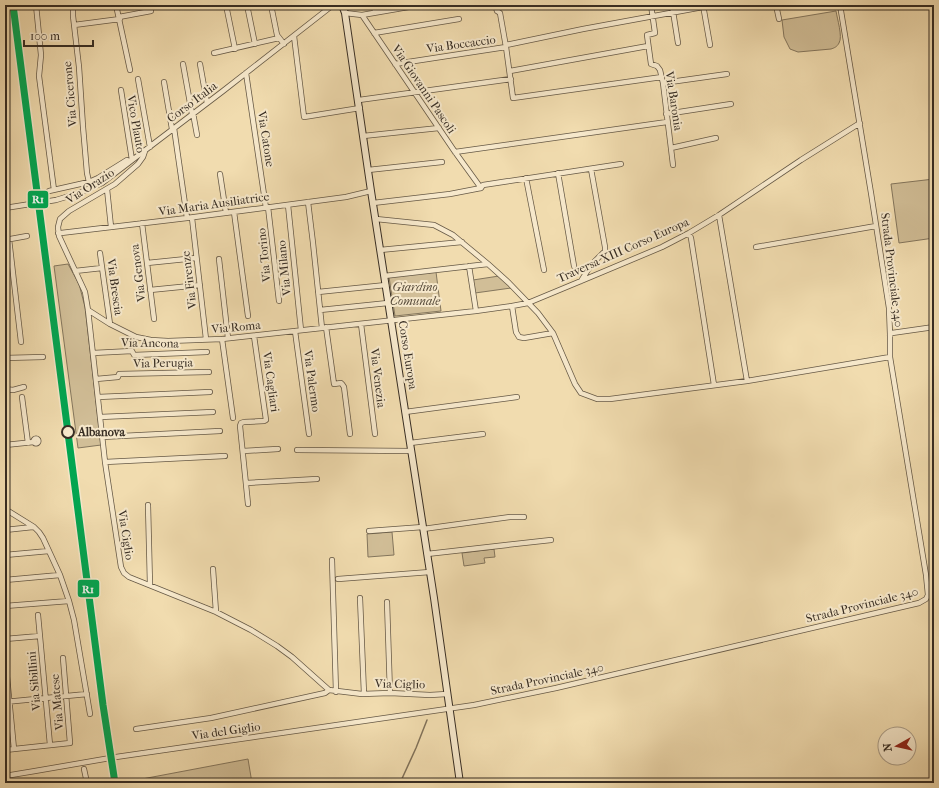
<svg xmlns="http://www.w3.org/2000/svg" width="939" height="788" font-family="'IM FELL French Canon',serif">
  <rect width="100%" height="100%" fill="#f1dcaf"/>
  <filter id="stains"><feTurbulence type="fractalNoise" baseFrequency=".005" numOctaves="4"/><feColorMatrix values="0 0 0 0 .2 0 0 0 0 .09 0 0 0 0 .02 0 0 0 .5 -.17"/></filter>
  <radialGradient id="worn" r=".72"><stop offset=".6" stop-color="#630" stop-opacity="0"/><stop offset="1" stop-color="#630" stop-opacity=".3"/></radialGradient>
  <!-- green -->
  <path fill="#d1be97" stroke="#84765d" d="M836 11C837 18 843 37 839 43 837 47 834 48 831 49L798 52 790 49 784 37 782 20Z
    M934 179V238L899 243 891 184Z
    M68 264 79 284 85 307 101 445 78 448 54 266Z
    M436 272 441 311 395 316 389 277Z
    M499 276 511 288 475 293 473 280Z
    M392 532 394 555 368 557 367 534Z
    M494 549 495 557 484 558 485 563 464 566 462 553Z
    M248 759 252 783H143L142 779Z"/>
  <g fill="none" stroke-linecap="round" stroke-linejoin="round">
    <!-- stream -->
    <path stroke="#81725a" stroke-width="1.5" d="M400 783 416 748 427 720"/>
    <defs>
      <path id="street" d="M36 5 41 55 39 76 54 190
        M73 5V16L79 67 83 127 87 173 89 182
        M116 5 130 70
        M226 5 235 49
        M247 5 255 44
        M271 5 277 35 284 44
        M374 5 375 12
        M495 5 497 11 500 13 506 47 513 98 662 77
        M651 5 655 33 647 35 651 64 657 66 660 70 663 83 673 165
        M672 5 678 43
        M703 5 710 45
        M776 5 779 19
        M345 13 362 15 455 152 481 188
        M362 15 420 5
        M119 17 151 11
        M74 25 120 19
        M374 33 459 19
        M294 36 304 117 360 108
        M506 45 583 29 703 7
        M214 53 279 38
        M183 64 192 114
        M200 64 207 103
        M395 64 506 47
        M510 71 648 46
        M246 73 266 208
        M138 79 150 147
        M164 82 172 129
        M663 83 727 74
        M121 90 132 160
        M359 100 511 79
        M193 113 197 135
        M666 114 731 104
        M174 128 187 218
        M363 136 439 128
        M671 148 716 138
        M145 151 143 157 138 164 115 184 69 211 60 219 58 227 59 236 85 292 88 310 105 462 121 567 124 573 129 577 216 612 251 630 277 646 292 657 329 690 362 694 390 693 430 695 447 694
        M455 152 667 122
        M368 170 442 162
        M558 173 574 266
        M220 174 226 213
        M526 178 544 270
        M107 189 111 227
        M49 191 89 182 98 178 127 160 129 161
        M308 202 313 243 322 328
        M373 203 450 194 481 188 483 185 621 164
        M288 205 301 330
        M268 207 279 301
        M5 208 56 200 79 193 102 183 223 91 333 5
        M234 212 248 316
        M719 215 747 381
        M192 218 206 339
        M376 219 434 225 453 235 488 264 509 283 538 313 553 333 575 384 581 393 597 399H610L747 381 890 357
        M142 223 154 319
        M58 233H61L187 218 346 197 371 191
        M689 233 691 238 714 385
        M9 239 21 342
        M5 240 27 236
        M756 247 876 226
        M380 250 462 242
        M100 253 110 324
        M219 259 228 338
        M147 263 196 258
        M469 266 476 311
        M75 271 102 268
        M384 276 488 264
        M581 281 591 265 605 251V247L591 169
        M150 290 200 285
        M318 292 386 285
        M512 306 516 332 519 337 524 338 553 333
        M88 310 110 324 136 337 151 340 168 341 222 339 476 311 512 306 528 303 581 281 662 247 689 233 719 215 801 160 860 123
        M320 310 388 303
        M361 324 375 434
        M326 327 334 384 341 383 342 384 344 387 350 434
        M295 331 309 434
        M890 335 892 333 934 327
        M222 339 233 418
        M93 353 132 351 134 355 207 352
        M5 358 43 357
        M96 379 118 377 119 374 209 372
        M5 389 13 390 24 387
        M22 397 28 443
        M98 397 210 392
        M405 412 517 397
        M100 417 213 412
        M102 437 220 431
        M33.5 441a2.5 2.5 0 1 1 5 0a2.5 2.5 0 1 1-5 0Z
        M410 443 483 434
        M5 445 34 442
        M297 450 411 451
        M243 451 278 449
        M105 462 225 456
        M246 483 317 479
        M248 504 240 426 241 423 244 422 264 421 266 420 254 336
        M148 505 150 585
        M5 509 34 527 39 532 43 538 60 575 69 601 74 620 90 714
        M423 529 510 517H524
        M5 530 33 527
        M369 531 423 527
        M427 554 551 540
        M5 555 49 551
        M332 560 336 692
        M213 569 216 612
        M338 579 430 572
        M5 580 60 575
        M360 598 364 694
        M387 602 390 693
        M5 606 69 601
        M38 615 50 745
        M5 639 40 636
        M5 656 14 749
        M5 702 87 694
        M136 729 211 718 325 693 329 690
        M5 750 70 743 63 658
        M84 769 87 783
        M5 776 35 771 116 757 474 705 556 688 919 603 926 599 928 595 926 575 890 357V335L889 308 871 193 840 5
        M79 783 87 782"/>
      <path id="secondary" d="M342 5 345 13 371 191 434 598 460 783"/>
    </defs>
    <!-- street casing -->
    <use href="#street" stroke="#665946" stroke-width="6"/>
    <!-- secondary casing -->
    <use href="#secondary" stroke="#372d23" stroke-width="8"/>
    <!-- street -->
    <use href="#street" stroke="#f6e8cb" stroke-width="4.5"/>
    <!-- secondary -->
    <use href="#secondary" stroke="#f6e8cb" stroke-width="6"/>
    <defs>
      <path id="rail-1" d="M13 5 103 705 115 783"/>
    </defs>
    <!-- rail-1 casing -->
    <use href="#rail-1" stroke="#f6e8cb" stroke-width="10"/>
    <!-- rail-1 -->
    <use href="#rail-1" stroke="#00a651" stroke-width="7"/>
  </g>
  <!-- markers -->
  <circle fill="#f6e8cb" stroke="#372d23" stroke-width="2" cx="68" cy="432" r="6"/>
  <g text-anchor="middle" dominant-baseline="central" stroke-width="4" stroke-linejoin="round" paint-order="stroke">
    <!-- street labels -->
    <g font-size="12" fill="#372d23" stroke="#f6e8cb">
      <text transform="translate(461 44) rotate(-8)">Via Boccaccio</text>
      <text transform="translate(424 89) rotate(56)">Via Giovanni Pascoli</text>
      <text transform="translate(70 94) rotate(-95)">Via Cicerone</text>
      <text transform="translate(674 101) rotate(81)">Via Baronia</text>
      <text transform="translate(192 102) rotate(-37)">Corso Italia</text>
      <text transform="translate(136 124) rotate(80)">Vico Plauto</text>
      <text transform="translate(266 139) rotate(81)">Via Catone</text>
      <text transform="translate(90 186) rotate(-33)">Via Orazio</text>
      <text transform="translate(214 204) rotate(-8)">Via Maria Ausiliatrice</text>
      <text transform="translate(623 250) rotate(-24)">Traversa XIII Corso Europa</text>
      <text transform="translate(264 255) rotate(-96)">Via Torino</text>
      <text transform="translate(284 268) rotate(-96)">Via Milano</text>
      <text transform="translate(892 270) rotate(83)">Strada Provinciale 340</text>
      <text transform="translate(138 273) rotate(-97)">Via Genova</text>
      <text transform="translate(189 280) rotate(-97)">Via Firenze</text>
      <text transform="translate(115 287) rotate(82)">Via Brescia</text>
      <text transform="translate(236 327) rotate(-5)">Via Roma</text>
      <text transform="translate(150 343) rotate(1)">Via Ancona</text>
      <text transform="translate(408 355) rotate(81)">Corso Europa</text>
      <text transform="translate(163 363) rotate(-1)">Via Perugia</text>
      <text transform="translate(378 378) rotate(83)">Via Venezia</text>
      <text transform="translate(312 381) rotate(82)">Via Palermo</text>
      <text transform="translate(271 382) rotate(82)">Via Cagliari</text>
      <text transform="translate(126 535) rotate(81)">Via Ciglio</text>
      <text transform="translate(862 605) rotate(-14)">Strada Provinciale 340</text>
      <text transform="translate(547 679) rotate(-12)">Strada Provinciale 340</text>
      <text transform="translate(34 681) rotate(-95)">Via Sibillini</text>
      <text transform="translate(400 684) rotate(1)">Via Ciglio</text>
      <text transform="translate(57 702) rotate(-95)">Via Matese</text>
      <text transform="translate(226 731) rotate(-8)">Via del Giglio</text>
    </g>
    <!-- park labels -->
    <g font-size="12" font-style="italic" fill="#564a3a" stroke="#f6e8cb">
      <text x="415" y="287">Giardino<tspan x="415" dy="14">Comunale</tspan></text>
    </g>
    <!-- stop labels -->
    <g font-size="12" font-weight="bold" fill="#372d23" stroke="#f6e8cb" text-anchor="start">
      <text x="78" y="432">Albanova</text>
    </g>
  </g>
  <g stroke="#f6e8cb" stroke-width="1.5">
    <rect x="27" y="190" width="22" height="19" rx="4" fill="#00a651"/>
    <rect x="77" y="579" width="23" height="19" rx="4" fill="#00a651"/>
  </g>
  <g font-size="11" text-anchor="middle" font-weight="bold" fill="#fff">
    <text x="38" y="203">R1</text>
    <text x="88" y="593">R1</text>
  </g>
  <!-- margin -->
  <rect width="939" height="788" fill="none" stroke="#f1dcaf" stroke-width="20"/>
  <rect x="6" y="6" width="927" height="776" fill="none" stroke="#372d23" stroke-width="2"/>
  <rect x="10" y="10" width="919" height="768" fill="none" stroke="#372d23"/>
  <!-- north arrow -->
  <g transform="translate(897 746) rotate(262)"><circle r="19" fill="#f6e8cb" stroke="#aa9d88"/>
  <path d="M0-3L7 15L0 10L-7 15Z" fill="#8f2418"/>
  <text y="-6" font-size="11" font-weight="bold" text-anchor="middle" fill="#372d23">N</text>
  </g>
  <!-- scale -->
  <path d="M24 40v6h69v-6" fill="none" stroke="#372d23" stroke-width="2"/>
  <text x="30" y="40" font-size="12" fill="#372d23" stroke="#f6e8cb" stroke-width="3" paint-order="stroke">100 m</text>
  <rect width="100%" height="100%" filter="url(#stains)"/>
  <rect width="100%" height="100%" fill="url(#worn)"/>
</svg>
